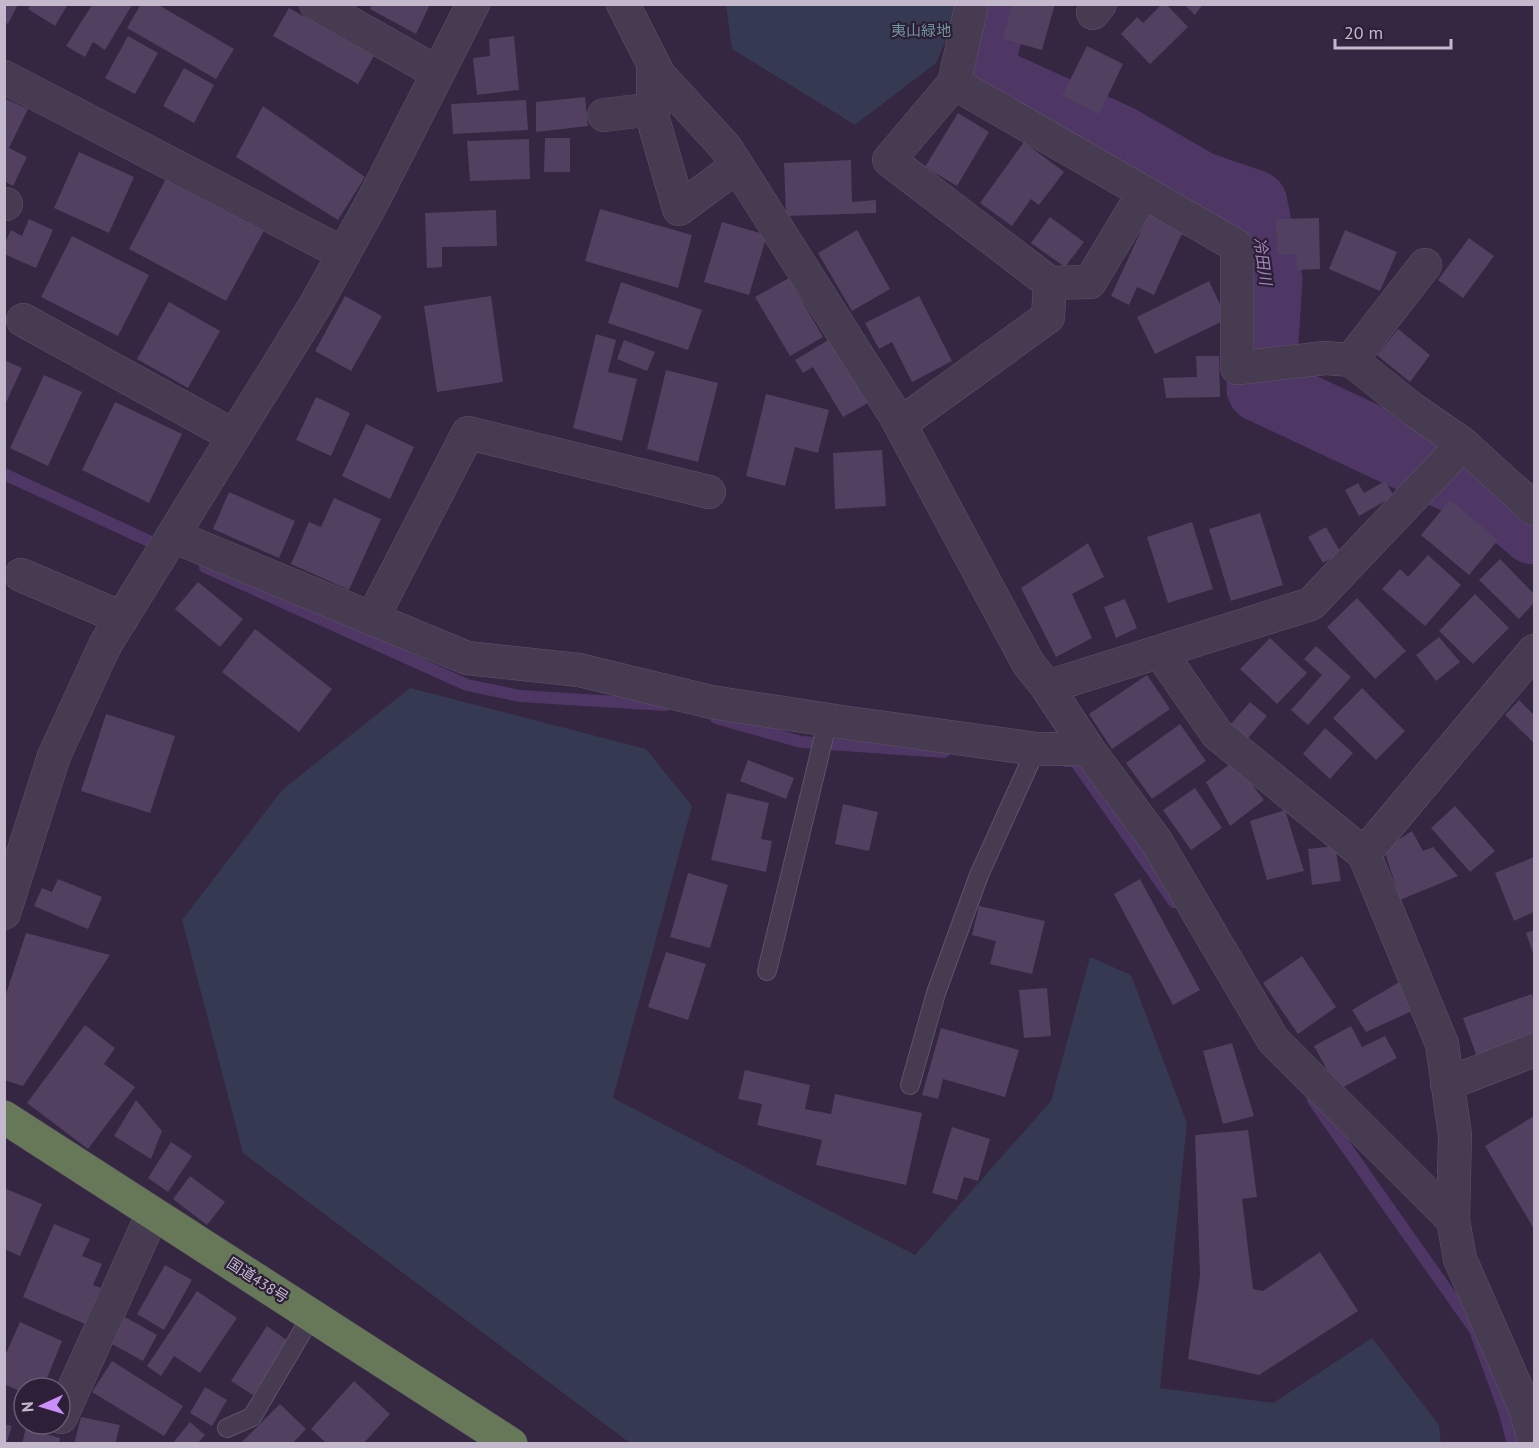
<svg xmlns="http://www.w3.org/2000/svg" width="1539" height="1448" font-family="'PT Sans','Noto Sans JP',sans-serif">
  <rect width="100%" height="100%" fill="#352642"/>
  <!-- green -->
  <path fill="#353951" d="M726 5 962 4V5L936 63 855 125 732 49Z
    M410 688 646 749 692 806 613 1098 915 1255 1051 1101 1090 957 1131 975 1187 1123 1160 1388 1273 1403 1372 1338 1439 1425 1441 1443H630L243 1153 182 920 282 790Z"/>
  <g fill="none" stroke-linecap="round" stroke-linejoin="round">
    <!-- stream -->
    <path stroke="#4f3765" stroke-width="12" d="M4 474 164 548
      M205 567 467 685 520 696 665 705
      M716 718 801 742 944 752
      M1066 761H1075L1174 902
      M1313 1100 1475 1330 1504 1410 1513 1444"/>
    <!-- river -->
    <path stroke="#4f3765" stroke-width="69" d="M996 4 977 75 1118 139 1198 185 1253 204 1268 280 1261 388 1496 498 1534 530"/>
  </g>
  <!-- building -->
  <path fill="#514060" d="M4 4H18L8 24 4 22Z
    M31 4H68L55 26 28 9Z
    M141 4H157L234 49 216 79 127 28Z
    M372 4H430L416 34 370 9Z
    M1012 4H1055L1042 50 1003 39Z
    M1162 4H1166L1188 27 1150 64 1121 34 1137 17 1143 23Z
    M1184 4H1203L1195 15Z
    M92 5H132L105 50 93 42 85 57 66 46Z
    M289 8 374 56 358 84 273 36Z
    M128 36 158 53 135 94 105 78Z
    M514 36 519 90 477 95 473 58 490 56 489 39Z
    M1087 46 1123 64 1099 114 1062 96Z
    M184 68 214 85 194 123 163 106Z
    M585 97 588 126 536 132V102Z
    M4 98 28 109 9 148 27 157 13 186 4 181Z
    M526 100 528 130 453 134 451 104Z
    M263 106 365 177 338 220 236 157Z
    M958 113 989 132 957 186 925 167Z
    M545 138H570V172H544Z
    M529 139 530 179 470 181 467 141Z
    M1024 142 1064 172 1039 205 1031 199 1012 226 980 203Z
    M79 152 134 177 109 233 54 208Z
    M851 160 852 202 876 200V213L786 216 784 163Z
    M169 173 267 225 226 301 129 249Z
    M600 209 692 235 678 288 585 261Z
    M496 210 497 246 442 247V267L427 268 425 213Z
    M1150 211 1185 227 1154 295 1137 287 1129 305 1111 296Z
    M1050 217 1084 242 1065 267 1031 243Z
    M1319 218 1320 269 1297 270 1296 254 1277 255 1276 219Z
    M29 219 53 230 36 268 4 254V245L11 230 22 236Z
    M722 222 767 235 749 295 704 282Z
    M857 230 890 289 852 311 818 253Z
    M1345 230 1397 252 1380 291 1329 269Z
    M72 236 149 275 118 336 41 297Z
    M1469 238 1494 256 1463 298 1438 280Z
    M789 278 823 337 790 356 755 297Z
    M1209 281 1227 319 1155 354 1137 317Z
    M621 282 702 310 688 350 608 323Z
    M345 296 382 316 351 371 315 351Z
    M491 296 503 382 437 392 424 306Z
    M919 296 952 361 912 382 892 342 879 349 865 323Z
    M169 302 220 331 188 388 137 359Z
    M1398 329 1430 355 1410 382 1377 355Z
    M596 334 616 340 608 372 637 379 622 441 573 428Z
    M830 339 868 403 843 417 813 367 803 373 795 360Z
    M624 340 655 352 647 371 617 359Z
    M1196 356H1219L1220 397 1166 398 1163 378 1197 377Z
    M4 360 22 368 4 407Z
    M666 370 718 383 698 462 647 449Z
    M44 375 82 392 48 466 10 448Z
    M766 394 829 410 818 453 795 447 785 486 746 476Z
    M316 397 350 413 331 456 296 440Z
    M115 402 182 434 149 503 82 470Z
    M366 424 414 447 390 499 342 476Z
    M882 450 886 506 835 509 833 453Z
    M1385 481 1394 496 1359 516 1345 490 1358 483 1364 493Z
    M229 492 295 521 279 558 213 529Z
    M334 498 381 519 349 590 291 564 309 522 321 527Z
    M1450 500 1498 540 1469 575 1421 535Z
    M1260 513 1283 585 1231 601 1209 529Z
    M1192 522 1213 589 1168 603 1147 537Z
    M1326 527 1341 553 1323 563 1308 537Z
    M1088 543 1104 577 1072 594 1092 638 1056 657 1021 588Z
    M1428 555 1461 585 1425 626 1382 589 1400 569 1408 577Z
    M1500 559 1534 594V603L1519 619 1479 580Z
    M198 582 243 619 220 647 175 609Z
    M1475 594 1509 628 1473 664 1439 631Z
    M1357 598 1406 651 1375 679 1327 627Z
    M1125 599 1137 628 1116 638 1104 607Z
    M255 629 332 689 299 732 222 672Z
    M1439 637 1460 662 1436 681 1416 655Z
    M1270 638 1307 673 1277 704 1240 669Z
    M1316 646 1351 677 1308 725 1291 710 1322 675 1304 659Z
    M1147 675 1170 709 1112 749 1089 714Z
    M1362 688 1405 731 1376 760 1333 718Z
    M1519 700 1534 715V743L1505 715Z
    M1250 702 1267 716 1242 745 1225 731Z
    M106 714 175 736 150 813 81 791Z
    M1180 724 1206 761 1152 799 1126 763Z
    M1325 728 1353 753 1330 779 1303 754Z
    M748 760 794 778 786 799 740 781Z
    M1234 761 1264 800 1230 826 1206 782Z
    M1195 788 1222 828 1191 850 1163 810Z
    M727 793 769 803 761 839 772 841 766 872 711 860Z
    M843 804 878 812 869 851 835 844Z
    M1455 806 1495 851 1470 872 1431 828Z
    M1285 810 1304 871 1267 880 1250 821Z
    M1412 831 1423 851 1433 847 1458 876 1400 900 1384 849Z
    M1335 846 1341 881 1312 885 1308 849Z
    M1534 857V912L1514 921 1495 873Z
    M688 873 728 885 710 948 670 937Z
    M58 879 102 897 88 929 34 906 42 888 52 892Z
    M1140 879 1200 990 1173 1005 1114 894Z
    M979 906 1045 921 1032 974 990 964 996 941 972 935Z
    M1534 930V956L1526 933Z
    M26 933 110 955 23 1086 4 1080V1000Z
    M666 952 706 964 688 1020 648 1007Z
    M1302 956 1336 1007 1298 1034 1263 983Z
    M1401 981 1412 1011 1366 1032 1352 1010Z
    M1047 988 1051 1036 1024 1038 1019 990Z
    M1532 994 1534 1003V1038L1477 1057 1463 1018Z
    M85 1025 115 1048 104 1064 135 1087 88 1149 27 1103Z
    M1351 1026 1362 1047 1385 1036 1397 1058 1338 1090 1314 1046Z
    M941 1028 1019 1050 1005 1097 943 1079 938 1099 922 1095Z
    M1232 1043 1254 1116 1223 1124 1203 1051Z
    M745 1070 810 1085 805 1109 831 1114 835 1094 922 1113 906 1185 816 1165 822 1140 757 1125 762 1104 738 1099Z
    M136 1100 162 1131 151 1159 114 1136Z
    M1534 1116V1229L1485 1146Z
    M952 1127 990 1139 978 1181 964 1177 957 1200 932 1193Z
    M1248 1130 1257 1197 1242 1199 1253 1289 1263 1291 1320 1252 1358 1311 1259 1375 1188 1359 1200 1275 1195 1135Z
    M171 1142 192 1156 168 1192 148 1178Z
    M190 1176 225 1202 207 1225 173 1199Z
    M4 1188 42 1204 20 1256 4 1249Z
    M54 1224 90 1239 82 1256 102 1264 93 1285 101 1288 85 1324 23 1297Z
    M165 1265 192 1280 164 1330 137 1314Z
    M197 1291 237 1318 200 1373 174 1356 161 1376 147 1366Z
    M125 1317 157 1335 143 1361 110 1343Z
    M20 1322 62 1341 43 1388H24V1393L4 1384V1358Z
    M267 1326 288 1341 253 1395 231 1381Z
    M112 1361 183 1406 164 1436 92 1392Z
    M354 1381 390 1414 363 1444H327L311 1429Z
    M205 1387 227 1400 212 1426 190 1413Z
    M280 1404 306 1429 292 1444H240Z
    M81 1417 120 1425 115 1444H74Z
    M190 1422 205 1435 197 1444H172Z
    M4 1424 12 1426 6 1444H4Z
    M26 1428 60 1438 59 1444H22Z"/>
  <g fill="none" stroke-linecap="round" stroke-linejoin="round">
    <defs>
      <path id="lane" d="M767 971 828 720
        M910 1085 936 993 979 875 1036 749
        M227 1428 252 1417 312 1315"/>
      <path id="street" d="M316 4 438 73
        M623 4 659 75 726 148 895 415 1028 663 1047 687 1088 749 1156 841 1273 1040 1453 1220 1460 1259 1526 1410 1534 1440
        M972 4 954 83 1237 246V368L1325 358 1351 360 1411 408 1463 444 1311 604 1047 687
        M1093 13 1100 4
        M653 63V119L679 209 737 166
        M4 77 344 254
        M604 115 653 109
        M4 204H6
        M1050 283 1090 282 1144 192
        M23 320 234 436
        M1351 360 1425 265
        M900 424 1048 317 1050 283 889 160 954 83
        M1463 444 1534 509
        M173 536 467 658 579 670 711 702 842 722 1036 749H1088
        M21 575 122 618
        M372 619 468 433 709 492
        M1160 652 1217 734 1364 854
        M4 913 54 756 105 645 316 304 375 197 473 4
        M1447 1084 1534 1050
        M1453 1220 1455 1135 1442 1044 1364 854 1534 651
        M61 1417 153 1213"/>
      <path id="highway" d="M4 1117 511 1444"/>
    </defs>
    <!-- lane casing -->
    <use href="#lane" stroke="#5f5369" stroke-width="20"/>
    <!-- street casing -->
    <use href="#street" stroke="#5f5369" stroke-width="34"/>
    <!-- highway casing -->
    <use href="#highway" stroke="#4f4259" stroke-width="34"/>
    <!-- lane -->
    <use href="#lane" stroke="#473b52" stroke-width="18"/>
    <!-- street -->
    <use href="#street" stroke="#473b52" stroke-width="33"/>
    <!-- highway -->
    <use href="#highway" stroke="#667858" stroke-width="33"/>
  </g>
  <g text-anchor="middle" dominant-baseline="central" stroke-width="4.5" stroke-linejoin="round" paint-order="stroke">
    <!-- park labels -->
    <g font-size="15" fill="#6f959d" stroke="#2c1f37">
      <text x="921" y="30">夷山緑地</text>
    </g>
    <!-- street labels -->
    <g font-size="15" fill="#c3b8cc" stroke="#2c1f37">
      <text transform="translate(258 1280) rotate(33)">国道438号</text>
    </g>
    <!-- water labels -->
    <g font-size="16" font-style="italic" fill="#a086b8" stroke="#2c1f37">
      <text transform="translate(1263 261) rotate(82)">冷田川</text>
    </g>
  </g>
  <!-- border -->
  <rect width="1539" height="1448" fill="none" stroke="#c3b8cc" stroke-width="12"/>
  <!-- north arrow -->
  <g transform="translate(42 1406) rotate(266)"><circle r="28" fill="#2c1f37" stroke="#685c73" stroke-width="1.5"/>
  <path d="M0-4.5L10 22L0 15L-10 22Z" fill="#cb8ff9"/>
  <text y="-9" font-size="16" font-weight="bold" text-anchor="middle" fill="#c3b8cc">N</text>
  </g>
  <!-- scale -->
  <path d="M1335 39v9h116v-9" fill="none" stroke="#c3b8cc" stroke-width="3"/>
  <text x="1344" y="39" font-size="18" fill="#c3b8cc" stroke="#2c1f37" stroke-width="4.5" paint-order="stroke">20 m</text>
</svg>
